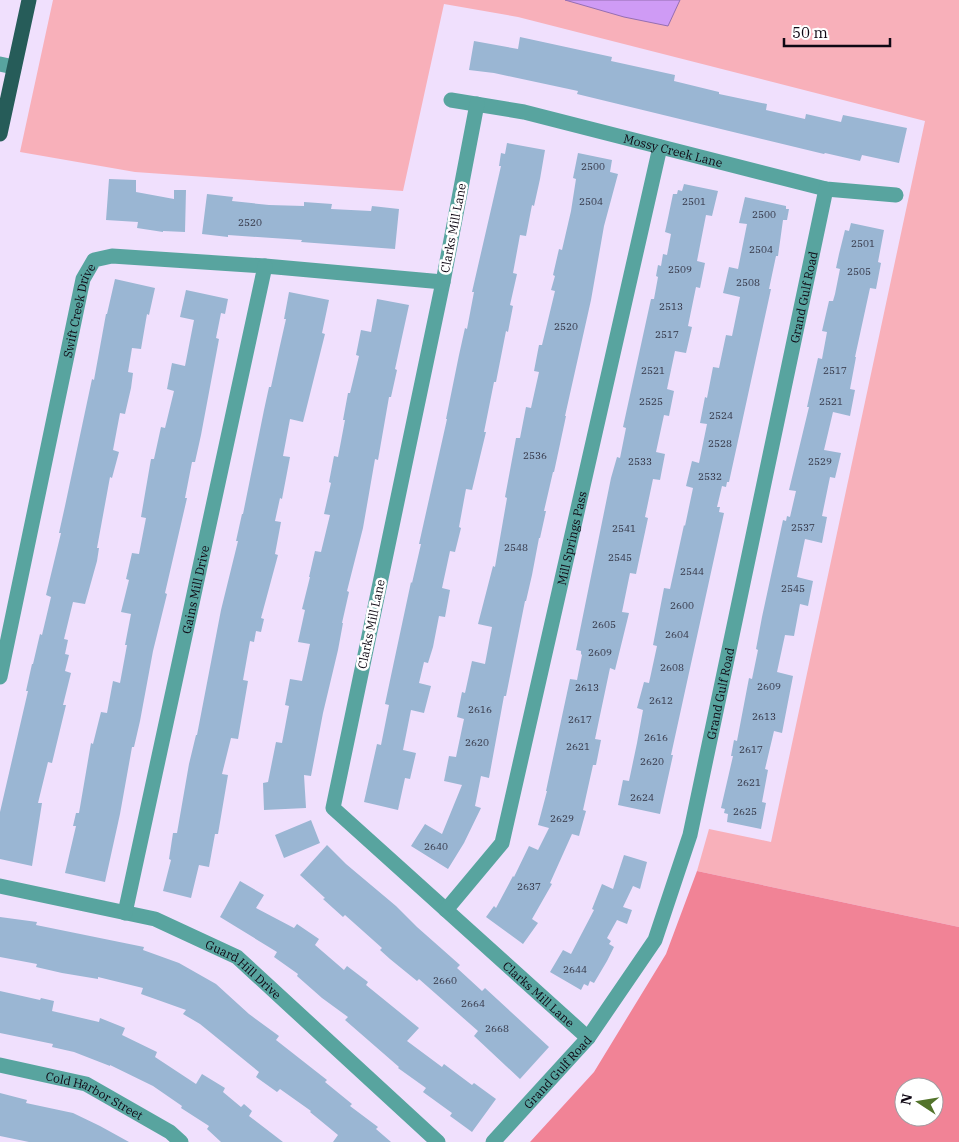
<svg xmlns="http://www.w3.org/2000/svg" width="959" height="1142" font-family="'IBM Plex Serif',serif">
  <rect width="100%" height="100%" fill="#f0e0fd"/>
  <!-- green -->
  <path fill="#f8b0ba" d="M53 0H959V927L697 871 709 829 771 842 925 121 518 17 444 4 403 191 135 172 20 152Z"/>
  <!-- forest -->
  <path fill="#f18396" fill-rule="evenodd" d="M697 871 959 927V1142H530L594 1072 666 954ZM904 1087H934V1117H904Z"/>
  <!-- water -->
  <path fill="#cf9bf5" stroke="#956fb2" d="M565 0H680L668 26 624 17Z"/>
  <!-- building -->
  <path fill="#9ab6d3" d="M520 37 612 57 611 61 675 75 674 81 719 92V94L767 104 766 110 805 119 806 114 841 122 843 115 907 128 899 163 862 155 860 161 825 153 824 154 577 94 578 91 494 73 469 70 474 41 518 49Z
    M507 143 545 150 540 179 534 206 532 205 526 236 520 235 513 273 517 274 510 305 513 306 508 332 506 331 496 382H494L484 432H486L472 490 466 489 459 527 461 528 455 552 450 551 442 588 450 590 445 617 439 616 433 647 428 663 424 662 419 683 431 686 424 713 411 710 403 750 416 753 410 779 405 778 398 810 364 802 377 744 381 745 389 705 385 704 392 671 411 582 412 583 421 544H419L447 419H446L459 355 465 328 467 329 474 292H472L501 166H499L501 153 505 154Z
    M578 153 612 160 610 172 618 174 604 226 591 300 565 416H566L554 472H553L544 511H546L540 538H539L532 575 526 601H525L506 696H504L489 778 481 776 475 806 481 808 464 843 448 869 411 846 425 824 442 834 462 785 444 781 449 756 456 757 464 719 457 717 462 692 465 693 472 661 485 664 492 627 478 624 493 566 495 567 507 498 505 497 516 438H520L526 407 531 408 539 372 534 371 539 345H542L555 291 551 290 555 276 553 275 559 249 562 250 571 211 576 179 573 178Z
    M109 179 136 180V192L174 199V190H186L185 232 163 231V232L137 228 138 222 106 220Z
    M684 184 718 191 712 216 706 215 697 261 705 263 700 288 696 287 688 326 692 327 686 353 675 351 667 389 674 391 669 416 664 415 656 452 665 454 660 480 653 479 645 517 648 518 636 574 630 573 622 612 629 613 615 670 610 668 595 739 601 740 596 765H593L583 810 586 811 579 836 572 834 550 883 552 884 532 919 538 923 523 944 486 917 494 906 496 908 513 876 514 877 529 846 538 850 549 828 538 825 547 791H546L570 679 577 680 582 655 581 654V651L576 650 611 478 617 457 620 458 626 428 623 427 651 299H654L658 277 656 276 658 265 661 266 663 254 667 255 671 234 665 232 668 218 673 194H677L678 190 682 191Z
    M207 194 233 197 232 201 269 205 304 206V202L332 204 331 209 371 211 372 206 399 209 395 249 301 242 302 240 228 235V237L202 234Z
    M745 197 786 206V209H789L787 220H783L778 256H776L769 289H771L729 482H727L726 487 722 486 717 507H720L719 512 724 513 671 755H673L660 814 618 805 623 780 629 781 637 743 643 710 637 708 644 682 649 683 657 646 653 645 664 588 670 589 684 525 685 526 693 488 686 486 692 461 699 463 707 424 700 423 705 397 707 398 713 367 719 368 726 335 732 336 740 297 723 293 729 267 738 269 747 224 739 223Z
    M851 223 884 230 878 262 881 263 876 289 870 288 855 357H856L850 389 855 390 850 416 833 412 824 450 841 453 835 478 830 477 822 516 827 517 822 543 805 539 797 577 813 581 808 606 800 604 794 636 785 635 777 672 793 676 782 733 774 731 765 769 768 770 762 802 766 803 761 829 727 822 728 814 724 813 725 809 721 808 733 756H731L734 740 737 741 749 678 752 679 758 650 756 649 762 617 783 520 786 521 787 516 790 517 796 491 789 490 809 407H807L818 358 822 359 827 332 822 331 829 301H833L835 294 840 269 836 268 839 254 845 230 849 231Z
    M115 279 155 288 149 315 147 314 141 349 132 348 128 372 133 373 131 388 125 414 120 413 113 450 119 452 112 478 110 477 97 548H99L97 561 85 604 73 602 64 639 68 640 65 654 69 655 65 671 71 673 63 705H66L52 763 48 762 38 803H42L32 866 0 859V812L28 691H26L32 664H33L40 634 42 635 51 597 46 595 61 533H59L65 506 92 379 94 380 106 314H107Z
    M186 290 228 299 225 314 221 313 216 338 219 339 201 435 195 462H192L185 498H187L165 593 167 594 153 651 140 721 134 747H132L120 814 105 882 65 873 76 826H73L76 813H79L91 743 93 744 101 712 107 713 113 681 120 683 127 645H125L131 614 121 612 129 580 126 579 132 553 139 554 146 518 141 517 151 459H154L161 427 165 428 174 391 167 389 172 363 185 366 194 320 180 317Z
    M289 292 329 300 322 333 325 334 303 422 290 419 283 456 290 457 282 499 280 498 275 521 281 522 275 554 278 555 261 618 264 619 261 632 256 631 254 642 250 641 243 680 248 681 238 739 231 738 222 774 228 775 218 834H215L209 867 199 865 191 898 163 891 171 860 169 859 173 833H177L189 764 196 735H197L221 610 238 541H236L242 514H243L264 410 269 387H271L279 350 286 319H284Z
    M377 299 409 305 395 369 397 370 391 397H389L378 460 375 459 363 528 347 591 349 592 342 623H343L338 650 323 713 311 776 304 775 306 808 264 810 263 783 268 782 276 742 282 743 289 706 285 705 290 679 302 681 310 644 298 642 305 610 302 609 310 577H309L315 551 321 552 330 515 324 514 331 483 329 482 334 456 338 457 345 420H343L348 393H350L359 356 356 355 361 330 371 332Z
    M311 820 320 843 284 858 275 835Z
    M327 845 346 864 396 906 417 927 460 965 457 968 482 991 485 988 549 1047 520 1079 474 1036 478 1031 419 979 417 981 390 959 380 950 382 948 345 915 343 917 323 899 325 898 300 875Z
    M624 855 647 862 640 889 633 886 623 907 632 910 627 924 617 920 607 938 611 941 609 944 614 947 607 961 594 983 590 981 588 986 584 984 581 990 550 972 563 950 571 954 594 910 592 909 602 884 613 889Z
    M240 881 264 895 256 908 294 928 297 924 319 939 315 945 344 970 347 966 368 982 366 985 419 1028 407 1041 442 1067 444 1064 472 1085 474 1083 496 1099 472 1132 450 1116 452 1113 423 1092 426 1088 398 1068 399 1067 345 1020 348 1017 322 998 297 976 298 974 274 957 277 952 220 917Z
    M0 917 37 922 36 925 144 947 143 950 179 963 216 984 249 1014 279 1036 276 1040 327 1080 325 1082 352 1104 350 1106 378 1127 376 1129 391 1142H333L338 1135 310 1112 311 1111 280 1089 277 1092 256 1077 259 1072 200 1024 183 1014 186 1010 141 994 143 988 98 977V979L62 973 36 967 37 964 0 957Z
    M0 991 40 1000 41 998 54 1001 52 1011 99 1022 100 1018 125 1028 122 1035 157 1052 155 1057 196 1084 202 1074 225 1088 223 1092 241 1107 244 1104 252 1111 249 1116 283 1142H221L207 1129 209 1126 181 1108 182 1106 153 1086 110 1065V1066L74 1052 52 1047 53 1044 0 1033Z
    M0 1093 27 1100 26 1103 73 1113 100 1126 129 1142H29L0 1136Z"/>
  <g fill="none" stroke-linecap="round" stroke-linejoin="round">
    <!-- minor -->
    <g stroke="#58a49f" stroke-width="15">
      <path d="M0 64 14 67"/>
      <path id="s1" d="M451 100 524 112 826 189 896 195"/>
      <path id="s2" d="M477 104 443 282 333 808 588 1038"/>
      <path id="s3" d="M0 677 83 279 94 260 112 256 265 266 443 282"/>
      <path id="s4" d="M0 886 155 919 237 957 438 1142"/>
      <path id="s5" d="M446 910 502 843 660 147"/>
      <path id="s6" d="M125 913 265 266"/>
      <path id="s7" d="M0 1065 86 1084 170 1132 181 1142"/>
      <path id="s8" d="M493 1142 588 1038 655 940 690 835 826 189"/>
    </g>
    <!-- major -->
    <path stroke="#265c59" stroke-width="15" d="M0 134 29 0"/>
  </g>
  <g text-anchor="middle" dominant-baseline="central" stroke-width="5" stroke-linejoin="round" paint-order="stroke">
    <!-- number labels -->
    <g font-size="10" fill="#323444">
      <text x="593" y="166">2500</text>
      <text x="591" y="201">2504</text>
      <text x="694" y="201">2501</text>
      <text x="764" y="214">2500</text>
      <text x="250" y="222">2520</text>
      <text x="863" y="243">2501</text>
      <text x="761" y="249">2504</text>
      <text x="680" y="269">2509</text>
      <text x="859" y="271">2505</text>
      <text x="748" y="282">2508</text>
      <text x="671" y="306">2513</text>
      <text x="566" y="326">2520</text>
      <text x="667" y="334">2517</text>
      <text x="653" y="370">2521</text>
      <text x="835" y="370">2517</text>
      <text x="651" y="401">2525</text>
      <text x="831" y="401">2521</text>
      <text x="721" y="415">2524</text>
      <text x="720" y="443">2528</text>
      <text x="535" y="455">2536</text>
      <text x="640" y="461">2533</text>
      <text x="820" y="461">2529</text>
      <text x="710" y="476">2532</text>
      <text x="803" y="527">2537</text>
      <text x="624" y="528">2541</text>
      <text x="516" y="547">2548</text>
      <text x="620" y="557">2545</text>
      <text x="692" y="571">2544</text>
      <text x="793" y="588">2545</text>
      <text x="682" y="605">2600</text>
      <text x="604" y="624">2605</text>
      <text x="677" y="634">2604</text>
      <text x="600" y="652">2609</text>
      <text x="672" y="667">2608</text>
      <text x="769" y="686">2609</text>
      <text x="587" y="687">2613</text>
      <text x="661" y="700">2612</text>
      <text x="480" y="709">2616</text>
      <text x="764" y="716">2613</text>
      <text x="580" y="719">2617</text>
      <text x="656" y="737">2616</text>
      <text x="477" y="742">2620</text>
      <text x="578" y="746">2621</text>
      <text x="751" y="749">2617</text>
      <text x="652" y="761">2620</text>
      <text x="749" y="782">2621</text>
      <text x="642" y="797">2624</text>
      <text x="745" y="811">2625</text>
      <text x="562" y="818">2629</text>
      <text x="436" y="846">2640</text>
      <text x="529" y="886">2637</text>
      <text x="575" y="969">2644</text>
      <text x="445" y="980">2660</text>
      <text x="473" y="1003">2664</text>
      <text x="497" y="1028">2668</text>
    </g>
    <!-- street labels -->
    <g font-size="12" fill="#0f0814" stroke="#fff">
      <text stroke="none"><textPath href="#s1" startOffset="228">Mossy Creek Lane</textPath></text>
      <text transform="translate(453 228) rotate(-79)">Clarks Mill Lane</text>
      <text stroke="none"><textPath href="#s8" startOffset="920">Grand Gulf Road</textPath></text>
      <text stroke="none"><textPath href="#s3" startOffset="375">Swift Creek Drive</textPath></text>
      <text stroke="none"><textPath href="#s5" startOffset="400">Mill Springs Pass</textPath></text>
      <text stroke="none"><textPath href="#s6" startOffset="331">Gains Mill Drive</textPath></text>
      <text transform="translate(371 624) rotate(-78)">Clarks Mill Lane</text>
      <text stroke="none"><textPath href="#s8" startOffset="515">Grand Gulf Road</textPath></text>
      <text stroke="none"><textPath href="#s4" startOffset="261">Guard Hill Drive</textPath></text>
      <text stroke="none"><textPath href="#s2" startOffset="996">Clarks Mill Lane</textPath></text>
      <text stroke="none"><textPath href="#s8" startOffset="95">Grand Gulf Road</textPath></text>
      <text stroke="none"><textPath href="#s7" startOffset="100">Cold Harbor Street</textPath></text>
    </g>
  </g>
  <!-- north arrow -->
  <g transform="translate(919 1102) rotate(282)"><circle r="24" fill="#ffffff" stroke="#9f9ca1"/>
  <path d="M0-4L9 19L0 12L-9 19Z" fill="#52732a"/>
  <text y="-8" font-size="14" font-weight="bold" text-anchor="middle" fill="#0f0814">N</text>
  </g>
  <!-- scale -->
  <path d="M784 38v8h106v-8" fill="none" stroke="#0f0814" stroke-width="2.5"/>
  <text x="792" y="38" font-size="15" fill="#0f0814" stroke="#ffffff" stroke-width="4" paint-order="stroke">50 m</text>
</svg>
